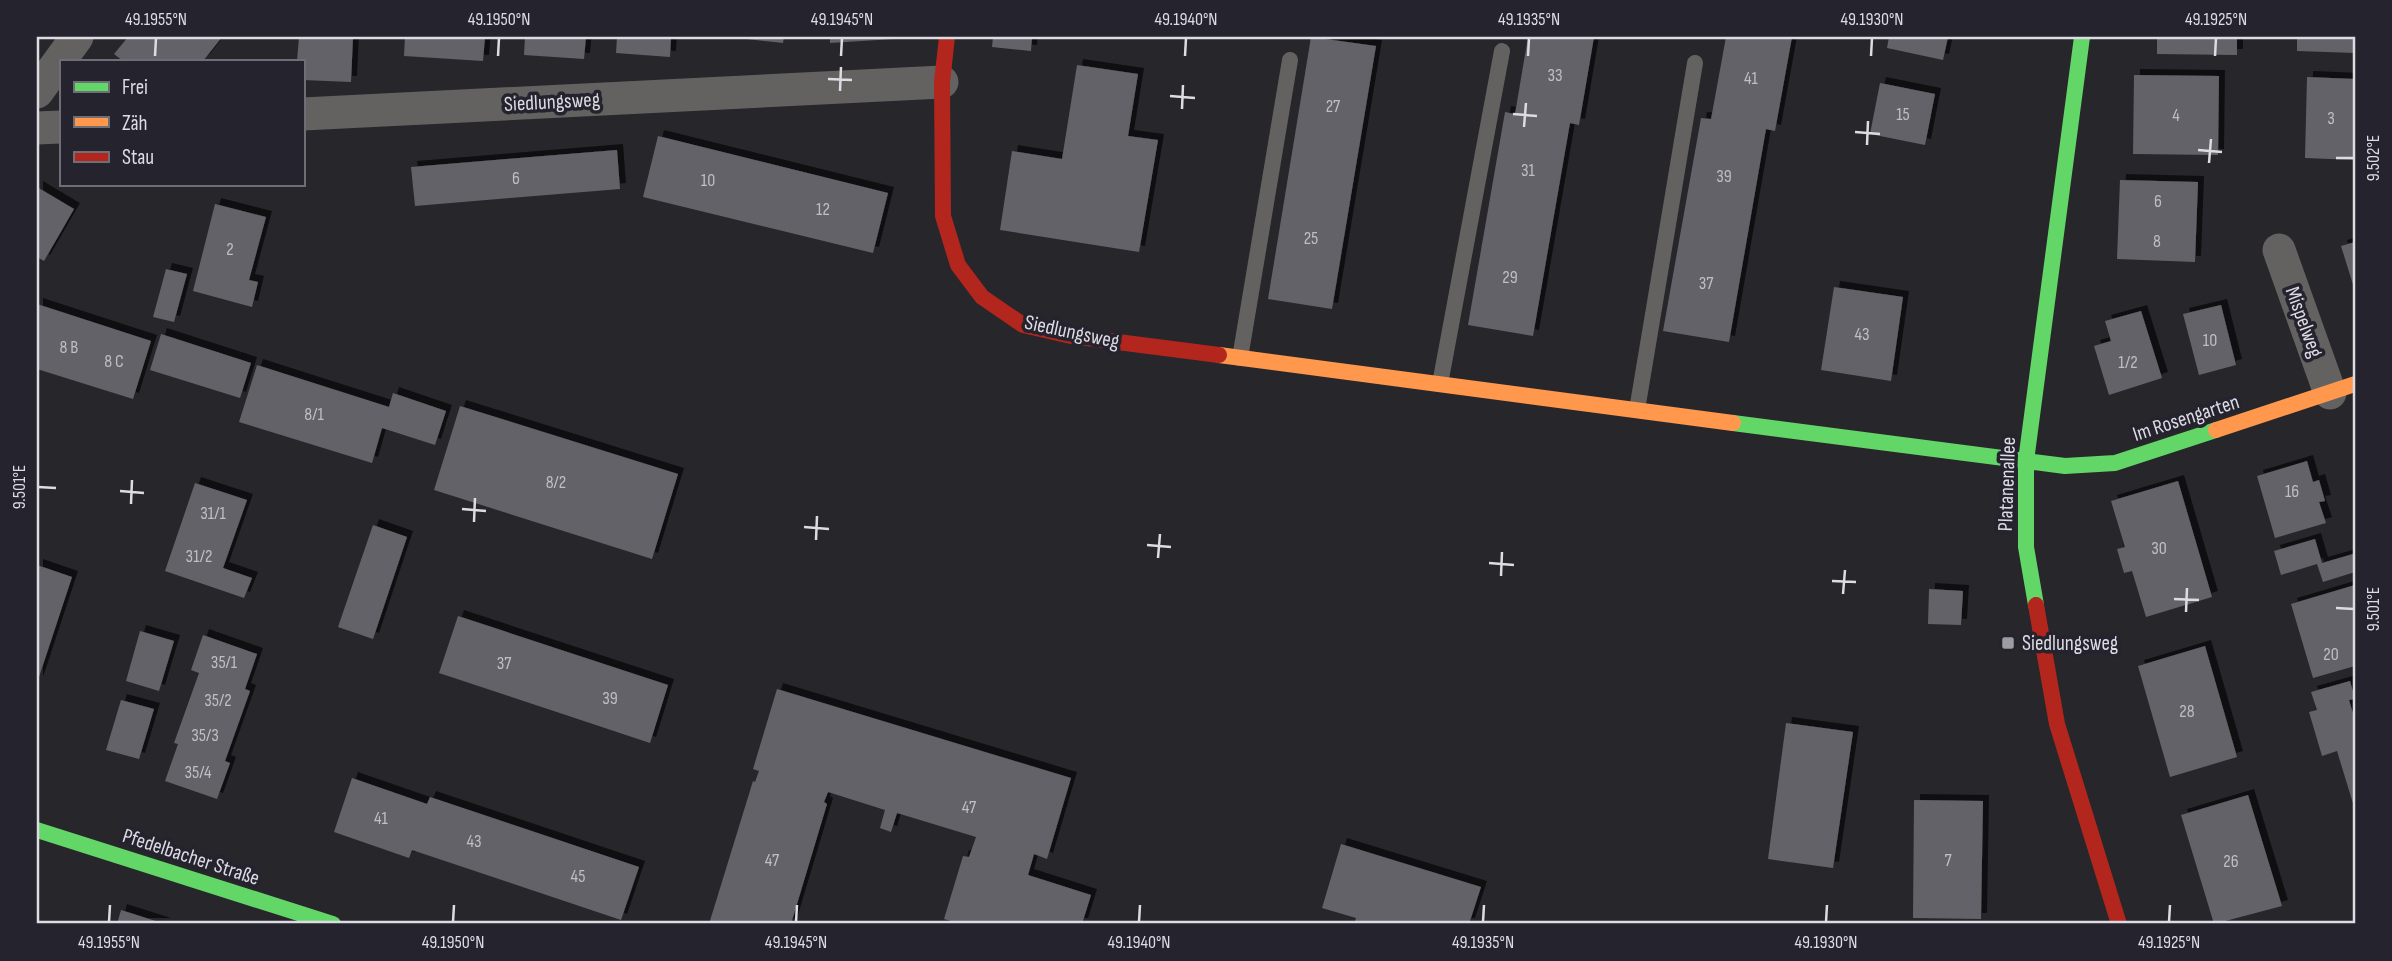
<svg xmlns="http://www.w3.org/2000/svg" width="2392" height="961" font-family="'Sofia Sans Condensed',sans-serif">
  <defs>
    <filter id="shadow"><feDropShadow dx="6" dy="-6" stdDeviation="0" flood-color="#0009"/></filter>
  </defs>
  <rect width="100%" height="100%" fill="#26262b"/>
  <!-- building -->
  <path fill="#636268" filter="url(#shadow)" d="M128 37H222L203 61H123L114 54Z
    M299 37H353L351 82 303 80V61H297Z
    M405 37H485L483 61 404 56Z
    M525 37H586L584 59 524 55Z
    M617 37H671L670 57 616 53Z
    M729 37H784L783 43Z
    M830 37H894V39L830 43Z
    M993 37H1032L1031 51 992 47Z
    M1311 37 1376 46 1332 309 1268 299Z
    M1528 37H1594L1579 125 1570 123 1533 336 1468 325 1505 112 1515 114Z
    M1726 37H1792L1775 131 1766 129 1729 342 1663 331 1701 118 1711 119Z
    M1889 37H1948L1943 60 1887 48Z
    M2157 37H2237V55L2157 54Z
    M2297 37H2355V53L2297 51Z
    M1077 65 1138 74 1128 136 1158 140 1139 252 1000 230 1012 151 1062 159Z
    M2134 75 2219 76 2218 155 2133 154Z
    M2307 77 2355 79V160L2305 158Z
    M1880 83 1935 94 1925 145 1870 134Z
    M658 136 888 193 873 253 643 197Z
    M617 150 620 189 415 206 411 167Z
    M2120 180 2198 182 2195 262 2117 259Z
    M37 187 74 209 44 261 37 257Z
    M215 204 266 217 249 280 258 282 252 307 193 291Z
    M2355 242V291L2341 246Z
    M166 269 187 274 174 322 153 317Z
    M1834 287 1903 297 1891 381 1821 370Z
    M37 304 151 341 133 399 37 369Z
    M2221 305 2236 365 2199 375 2183 314Z
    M2141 311 2162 378 2109 395 2094 346 2111 341 2105 321Z
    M161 334 251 363 240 398 150 370Z
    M257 365 389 407 393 393 446 411 435 445 382 428 372 463 239 422Z
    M460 406 678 474 652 559 434 490Z
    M2307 461 2313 482 2319 480 2325 501 2319 502 2326 523 2275 538 2257 476Z
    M2178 481 2212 597 2146 617 2132 571 2124 573 2117 549 2125 547 2111 501Z
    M195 483 247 500 223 568 252 578 244 598 165 571Z
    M373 525 407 537 373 639 338 627Z
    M2315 539 2322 563 2353 554 2355 572 2323 582 2317 564 2281 575 2274 551Z
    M37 565 72 577 37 683Z
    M2355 585V666L2313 678 2291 604Z
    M1929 589 1963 591 1961 625 1928 624Z
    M458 616 668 685 650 743 439 673Z
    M140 631 174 641 159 691 126 681Z
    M203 635 257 654 245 689 250 691 225 761 230 763 217 799 165 781 178 744 174 743 199 673 191 670Z
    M2205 646 2237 757 2170 777 2138 666Z
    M2350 681 2355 699 2349 700 2355 720V810L2337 751 2322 756 2309 712 2317 710 2311 692Z
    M777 689 1071 778 1047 859 1034 854 1028 875 1091 895 1082 924H961L944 919 963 856 969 857 976 837 897 813 891 832 880 828 885 810 828 792 824 802 827 804 791 924H709L753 781 755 782 759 771 753 769Z
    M121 700 154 709 139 759 106 750Z
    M1786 723 1853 732 1833 868 1768 859Z
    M352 778 427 804 430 797 639 867 621 920 412 850 409 858 334 832Z
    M2248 795 2282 906 2214 924 2181 815Z
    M1914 800 1983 801 1981 919 1913 918Z
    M1341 844 1481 887 1469 924H1354L1356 918 1322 908Z
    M121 910 165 924H117Z"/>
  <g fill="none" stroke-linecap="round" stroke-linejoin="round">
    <!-- lane -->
    <path stroke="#636261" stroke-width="16" d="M1240 358 1290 60
      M1440 384 1502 51
      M1637 410 1695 63"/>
    <!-- street -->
    <path stroke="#636261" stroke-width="33" d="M37 92 77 37
      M303 114 942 82
      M37 128 61 127
      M2279 250 2330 393"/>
    <!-- fast -->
    <path stroke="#63d668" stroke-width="16" d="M1733 423 2065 466 2115 463 2216 430
      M2036 605 2026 547V461L2082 37
      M37 830 333 924"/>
    <!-- slow -->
    <path stroke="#ff974d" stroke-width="16" d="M1219 355 1733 423
      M2216 430 2355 384"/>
    <!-- jam -->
    <path stroke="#b3261e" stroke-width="16" d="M947 37 942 82 943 216 958 265 982 297 1023 325 1071 336 1219 355
      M2036 605 2057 724 2119 924"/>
  </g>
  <!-- ticks -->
  <path fill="none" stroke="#dddce3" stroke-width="2.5" d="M155 56 156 38M498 56 499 38M841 56 842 38M1185 56 1186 38M1528 56 1529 38M1871 56 1872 38M2215 56 2216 38M828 79 852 80M840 91 841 67M1170 96 1195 98M1182 109 1183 85M1513 114 1537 116M1524 127 1526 103M1855 132 1880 134M1867 145 1868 121M2198 150 2222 152M2336 158H2354M2209 163 2211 139M38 487 56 488M120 491 144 493M131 504 132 480M462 509 486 511M474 522 475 498M804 527 829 529M816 540 817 516M1147 545 1171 547M1158 558 1160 534M1489 563 1514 565M1501 576 1502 552M1832 581 1856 582M1843 594 1845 570M2174 599 2199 600M2336 608 2354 609M2186 612 2187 588M109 922 110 905M453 922 454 905M796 922 797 905M1139 922 1140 905M1483 922 1484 905M1826 922 1827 905M2169 922 2170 905"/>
  <!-- markers -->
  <rect fill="#9d9ca3" stroke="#25232e" stroke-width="2.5" x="2001" y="636" width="14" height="14" rx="3.5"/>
  <g text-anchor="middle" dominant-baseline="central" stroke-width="7" stroke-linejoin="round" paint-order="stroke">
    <!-- number labels -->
    <g font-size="18" fill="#bebec4">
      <text x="1555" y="75">33</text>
      <text x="1751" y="78">41</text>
      <text x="1333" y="106">27</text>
      <text x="1903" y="114">15</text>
      <text x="2176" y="115">4</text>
      <text x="2331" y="118">3</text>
      <text x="1528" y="170">31</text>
      <text x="1724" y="176">39</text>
      <text x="516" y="178">6</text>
      <text x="708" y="180">10</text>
      <text x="2158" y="201">6</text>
      <text x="823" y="209">12</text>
      <text x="1311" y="238">25</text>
      <text x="2157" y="241">8</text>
      <text x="230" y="249">2</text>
      <text x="1510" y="277">29</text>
      <text x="1706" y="283">37</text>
      <text x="1862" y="334">43</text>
      <text x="2210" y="340">10</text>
      <text x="69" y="347">8 B</text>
      <text x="114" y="361">8 C</text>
      <text x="2128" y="362">1/2</text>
      <text x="314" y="414">8/1</text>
      <text x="556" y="482">8/2</text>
      <text x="2292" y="491">16</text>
      <text x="213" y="513">31/1</text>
      <text x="2159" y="548">30</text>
      <text x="199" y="556">31/2</text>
      <text x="2331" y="654">20</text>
      <text x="224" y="662">35/1</text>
      <text x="504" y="663">37</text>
      <text x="610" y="698">39</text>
      <text x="218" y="700">35/2</text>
      <text x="2187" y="711">28</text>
      <text x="205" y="735">35/3</text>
      <text x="198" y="772">35/4</text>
      <text x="969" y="807">47</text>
      <text x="381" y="818">41</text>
      <text x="474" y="841">43</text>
      <text x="772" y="860">47</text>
      <text x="1948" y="860">7</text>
      <text x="2231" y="861">26</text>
      <text x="578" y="876">45</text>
    </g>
    <!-- street labels -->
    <g font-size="21" fill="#dddce3" stroke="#25232e">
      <text transform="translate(552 102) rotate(-3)">Siedlungsweg</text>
      <text transform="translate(2304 322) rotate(70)">Mispelweg</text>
      <text transform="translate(1072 332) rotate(12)">Siedlungsweg</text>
      <text transform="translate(2186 418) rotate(-18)">Im Rosengarten</text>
      <text transform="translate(2007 484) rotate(-88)">Platanenallee</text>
      <text transform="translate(191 857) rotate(18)">Pfedelbacher Straße</text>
    </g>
    <!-- poi labels -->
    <g font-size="21" fill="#dddce3" stroke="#25232e" text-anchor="start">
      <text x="2022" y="643">Siedlungsweg</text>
    </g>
  </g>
  <!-- border -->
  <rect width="2392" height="961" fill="none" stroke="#25232e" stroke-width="77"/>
  <!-- legend -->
  <rect x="60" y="60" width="245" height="126" fill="#25232e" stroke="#6f6d76" stroke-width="2"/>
  <rect x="74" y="82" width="35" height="10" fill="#63d668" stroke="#6f6d76" stroke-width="2"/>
  <text x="122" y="94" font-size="21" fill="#dddce3">Frei</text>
  <rect x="74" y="117" width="35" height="10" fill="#ff974d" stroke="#6f6d76" stroke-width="2"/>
  <text x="122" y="130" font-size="21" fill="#dddce3">Zäh</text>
  <rect x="74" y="152" width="35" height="10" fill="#b3261e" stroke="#6f6d76" stroke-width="2"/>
  <text x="122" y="164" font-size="21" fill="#dddce3">Stau</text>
  <rect x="38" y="38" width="2316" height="884" fill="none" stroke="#dddce3" stroke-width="2.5"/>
  <g font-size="18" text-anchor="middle" fill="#dddce3">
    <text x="156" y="25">49.1955°N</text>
    <text x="499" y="25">49.1950°N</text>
    <text x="842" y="25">49.1945°N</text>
    <text x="1186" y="25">49.1940°N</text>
    <text x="1529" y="25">49.1935°N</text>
    <text x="1872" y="25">49.1930°N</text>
    <text x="2216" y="25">49.1925°N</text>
    <text transform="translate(2373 158) rotate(-90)" y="6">9.502°E</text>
    <text transform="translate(19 487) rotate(-90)" y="6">9.501°E</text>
    <text transform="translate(2373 609) rotate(-90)" y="6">9.501°E</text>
    <text x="109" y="948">49.1955°N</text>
    <text x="453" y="948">49.1950°N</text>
    <text x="796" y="948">49.1945°N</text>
    <text x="1139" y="948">49.1940°N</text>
    <text x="1483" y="948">49.1935°N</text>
    <text x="1826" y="948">49.1930°N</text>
    <text x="2169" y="948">49.1925°N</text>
  </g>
</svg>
